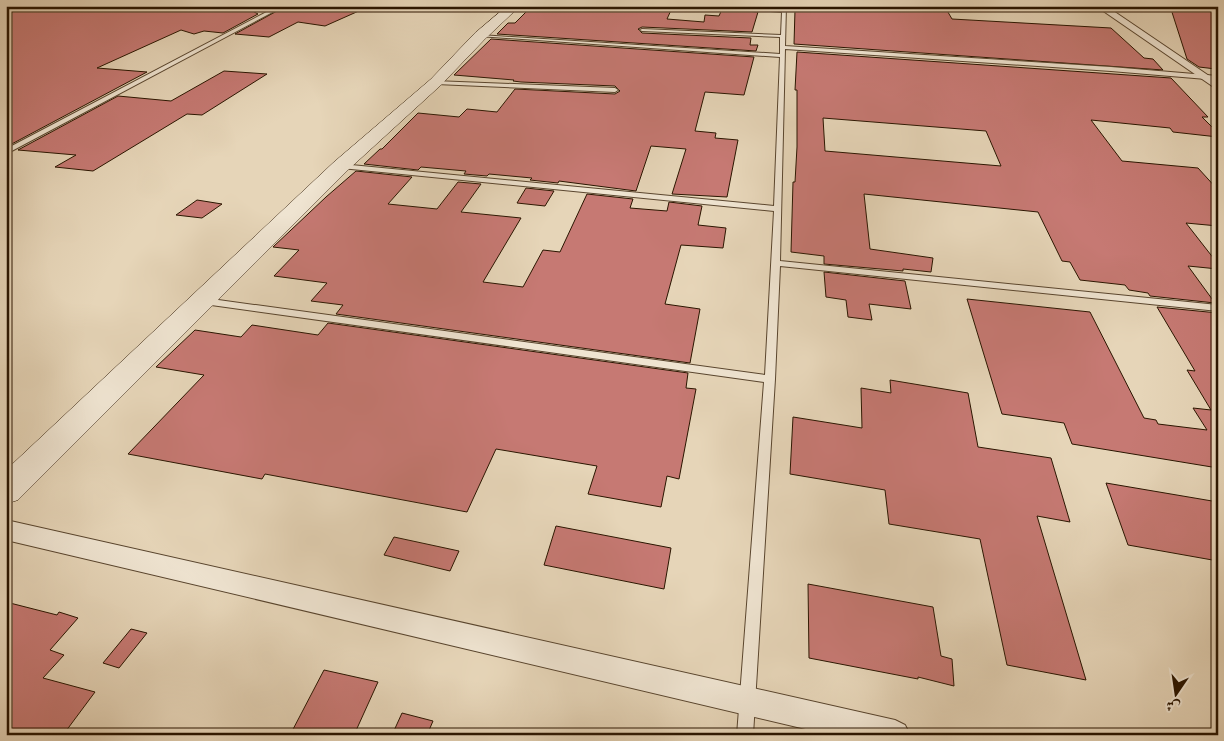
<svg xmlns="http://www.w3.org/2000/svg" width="1224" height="741" font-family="'Libre Caslon Text',Amiri,serif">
  <rect width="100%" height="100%" fill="#e6d5b8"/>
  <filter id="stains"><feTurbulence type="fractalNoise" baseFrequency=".004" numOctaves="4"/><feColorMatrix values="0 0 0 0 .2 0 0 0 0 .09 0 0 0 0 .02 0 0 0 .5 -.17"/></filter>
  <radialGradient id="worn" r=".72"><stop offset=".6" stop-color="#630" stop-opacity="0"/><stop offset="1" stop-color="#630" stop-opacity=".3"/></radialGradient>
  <!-- building -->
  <path fill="#c67973" stroke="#2a1500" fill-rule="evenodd" d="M6 6H227L232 9 247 8 258 14 223 33 204 31 194 34 181 30 97 68 147 72 6 147Z
    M286 6H345L341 9 361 10 325 26 298 22 269 37 235 34Z
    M532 6H634L672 8 667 19 704 22 705 15 719 16 722 9 758 12 752 32 642 27 638 29 642 33 751 38 750 45H758L756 51 497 34 508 23H515Z
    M811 6 945 7 952 19 1111 28 1144 58 1153 59 1163 70 794 44 795 10 811 11Z
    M1170 6H1216L1218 24 1215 23V48L1218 59H1214L1216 69 1199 67 1187 59Z
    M491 39 754 57 744 95 705 92 695 131 716 133 715 138 738 140 727 197 672 194 686 149 651 146 636 191 559 181 558 183 530 180 532 178 489 174 487 176 464 174 466 171 421 167 418 170 364 164 380 149H382L418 113 459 117 467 109 497 112 515 89 615 94 620 91 615 86 521 82 513 81 514 80 454 75Z
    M797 52 1171 78 1208 117H1202L1218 133V137L1173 132 1170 128 1091 120 1122 161 1198 168 1218 190V226L1186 223 1218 264V269L1188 266 1215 303 1150 296 1148 293 1129 290 1125 285 1080 280 1070 262 1062 261 1038 212 864 194 870 249 933 258 931 272 903 269V271L824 264V256L791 252 793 182H795L797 147V90H795ZM823 118 986 131 1001 166 825 151Z
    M224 71 267 74 202 115 187 114 93 171 55 167 76 155 18 150 118 96 171 101Z
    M356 171 412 177 388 204 437 209 458 182 481 184 461 212 521 218 483 282 523 287 543 250 560 252 587 194 633 199 630 208 667 211 669 202 702 206 698 225 726 228 723 248 681 245 665 304 700 309 690 363 336 314 343 305 311 301 327 283 274 276 299 250 273 247 326 197Z
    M526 188 554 191 545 206 517 203Z
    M197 200 222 204 202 218 176 215Z
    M824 272 905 281 911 309 869 304 872 320 848 317 846 300 826 297Z
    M967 299 1090 312 1144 418 1156 420 1158 424 1207 430 1193 408 1211 410 1187 370 1195 371 1157 307 1218 313V468L1072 444 1064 423 1002 414Z
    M328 323 688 373 686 388 696 389 679 479 667 476 661 507 588 494 597 466 496 449 467 512 265 474 262 479 128 454 204 375 156 367 195 330 241 337 252 325 318 335Z
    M890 380 968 393 978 447 1051 458 1070 522 1037 516 1086 680 1007 665 980 539 889 524 885 490 790 474 793 417 862 428 861 388 891 393Z
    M1106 483 1218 502V561L1128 545Z
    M556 526 671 548 664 589 544 565Z
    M394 537 459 551 450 571 384 555Z
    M808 584 933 607 941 656 952 659 954 686 918 677V679L809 658Z
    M6 602 57 615 59 612 78 618 50 650 64 655 43 678 95 692 63 735H6Z
    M131 629 147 633 119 668 103 663Z
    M324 670 378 682 354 735H290Z
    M402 713 433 721 427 735H392Z"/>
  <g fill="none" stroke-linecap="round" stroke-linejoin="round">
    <defs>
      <path id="lane" d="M278 6H284L6 154V149Z
        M713 6 782 10V6H786L785 46 1111 67 1218 76V80L1111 71 785 49 780 261 1218 305V311L780 266 775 379 753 735H737L764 382 204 304 200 301 204 298 765 375 774 211 341 168 338 166 341 164 774 206 780 57 478 36 480 35 780 54V37L642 31 640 30 642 29 781 35 782 12Z
        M434 81 615 88 618 90 615 92 436 84 433 82Z"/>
      <path id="street" d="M1096 6H1106L1218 82V90Z
        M6 520 895 720 905 725 910 735H831L6 540Z"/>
      <path id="secondary" d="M507 6H520L485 39 441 85 348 170 18 500 6 504V470L334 162 431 79 475 33Z"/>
    </defs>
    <!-- lane casing -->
    <use href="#lane" stroke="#59452e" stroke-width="2"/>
    <!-- street casing -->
    <use href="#street" stroke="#59452e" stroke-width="2"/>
    <!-- secondary casing -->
    <use href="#secondary" stroke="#2a1500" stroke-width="1"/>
    <!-- lane -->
    <use href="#lane" fill="#efe4d1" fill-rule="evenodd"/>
    <!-- street -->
    <use href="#street" fill="#efe4d1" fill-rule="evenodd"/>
    <!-- secondary -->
    <use href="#secondary" fill="#efe4d1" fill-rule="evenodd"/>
  </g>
  <!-- margin -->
  <rect width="1224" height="741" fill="none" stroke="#e6d5b8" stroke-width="25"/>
  <rect x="8" y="8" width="1209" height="726" fill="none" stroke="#2a1500" stroke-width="2.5"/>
  <rect x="12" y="12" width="1199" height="716" fill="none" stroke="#2a1500"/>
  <!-- north arrow -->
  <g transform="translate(1176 694) rotate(193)" stroke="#efe4d1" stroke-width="4" paint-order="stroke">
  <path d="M0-4L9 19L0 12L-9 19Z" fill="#2a1500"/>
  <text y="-8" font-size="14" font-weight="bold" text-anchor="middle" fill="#2a1500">ش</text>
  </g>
  <rect width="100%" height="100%" filter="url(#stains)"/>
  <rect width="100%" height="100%" fill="url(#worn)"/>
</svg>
